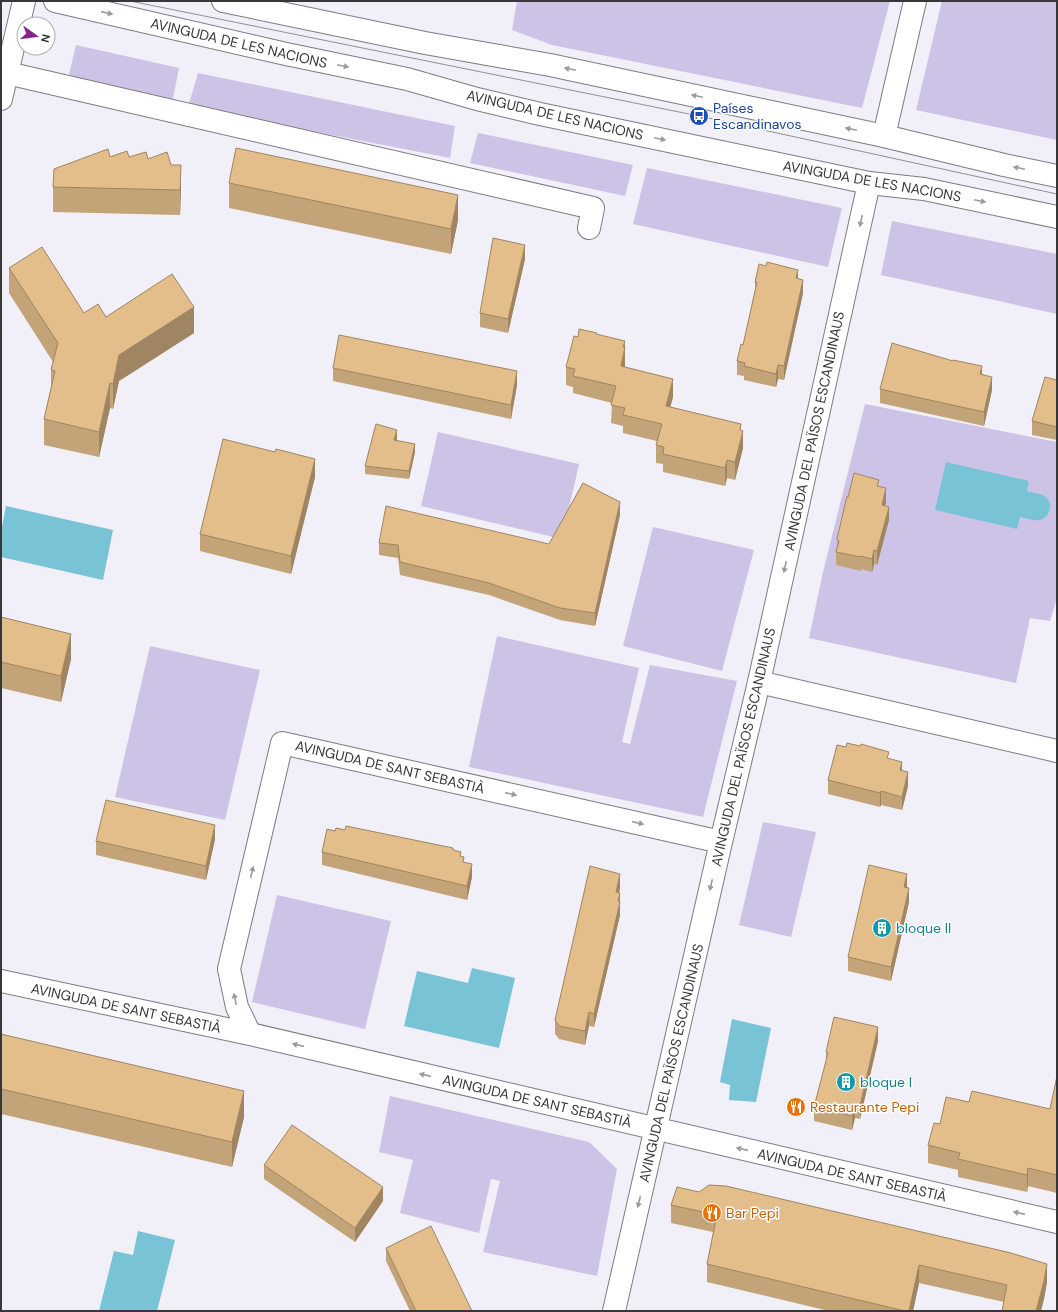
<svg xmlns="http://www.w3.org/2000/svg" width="1058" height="1312" font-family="'DM Sans',sans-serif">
  <rect width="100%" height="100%" fill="#f1eff7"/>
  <!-- green -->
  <path fill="#ccc3e6" d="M517 1H890L862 108 552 45 512 30Z
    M942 1H1057V140L916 110Z
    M76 45 179 68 172 103 68 79Z
    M198 73 455 126 450 158 188 107Z
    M478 133 633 165 625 196 470 163Z
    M647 168 842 208 828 267 633 224Z
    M892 221 1057 254V314L881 275Z
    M865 404 1057 442V598L1050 621 1030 618 1016 683 809 638 823 572Z
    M438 432 579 464 562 539 421 506Z
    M653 527 754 550 722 671 623 646Z
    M497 636 639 668 622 742 630 744 650 665 737 681 703 817 469 767Z
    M150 646 260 670 225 820 115 797Z
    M763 822 816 832 791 937 739 925Z
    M277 895 391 921 365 1029 252 1002Z
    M390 1096 589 1142 617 1169 597 1276 483 1252 500 1181 491 1179 479 1233 400 1213 413 1160 379 1152Z"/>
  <!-- water -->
  <path fill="#78c3d6" d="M946 462 1029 481 1027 491C1033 493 1042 493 1047 498 1054 506 1048 519 1039 520 1033 521 1026 518 1020 517L1017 529 935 510Z
    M6 506 113 530 103 580 1 557V532Z
    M472 968 515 978 499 1048 404 1026 417 971 468 983Z
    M732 1019 771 1028 756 1102 729 1100 730 1085 720 1082Z
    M138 1231 175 1240 157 1311H99L114 1251 133 1255Z"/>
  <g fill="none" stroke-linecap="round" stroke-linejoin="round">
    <defs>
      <path id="minor" d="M7 73 593 208 589 228
        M1 99 24 1
        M884 136 915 1
        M759 682 1057 751
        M1 981 250 1034 1057 1222
        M250 1034 237 1007 229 969 282 743 721 842
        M614 1311 721 842 759 682 869 183"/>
      <path id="major" d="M55 1 286 54 407 79 477 99 540 114 869 183 924 189 1057 217
        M223 1 425 43 550 65 884 136 1004 165 1057 176"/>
    </defs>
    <!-- minor casing -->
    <use href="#minor" stroke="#7d7b82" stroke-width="24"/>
    <!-- major casing -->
    <use href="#major" stroke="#7d7b82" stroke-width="24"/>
    <!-- minor -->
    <use href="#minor" stroke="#fff" stroke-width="22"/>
    <!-- major -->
    <use href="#major" stroke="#fff" stroke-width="22"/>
    <!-- tram -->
    <path stroke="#929096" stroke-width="1" d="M130 1 699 116 1057 194"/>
  </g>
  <!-- wall -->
  <path fill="#c3a378" d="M110 157H129L148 159 171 165 181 190 180 215 53 212V187Z
    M229 183 458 220 451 254 229 208Z
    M525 259 508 333 480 327V313Z
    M9 268 84 313 194 333 119 381 113 409 110 408 99 457 44 445V419L51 388V370L53 362 9 293Z
    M798 279 803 293 784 380 778 379 776 387 744 380V376L737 375V361L743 345 755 290V282Z
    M597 334 625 347V367L673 397 670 407 741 430 743 448 735 480 727 478 725 486 663 472V464L656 463V445L657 441 623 433V426L611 423 612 403 573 393V387L566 385V367Z
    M333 368 517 385 511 419 333 381Z
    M982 374 992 390 984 426 880 403V389Z
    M1057 380V440L1032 435V421Z
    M397 438V440L415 452 409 479 365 474V466Z
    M315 477 291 574 200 551V534Z
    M879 487 886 502 885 505 889 520 877 565 874 564 872 572 861 569V571L836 565V552L837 547V539L848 497Z
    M620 515 595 626 560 620 489 595 400 575 398 558 379 555V543L549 544Z
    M1 617 71 659 61 702 1 688Z
    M889 759 902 770 908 786 902 810 881 805 880 807 828 794V780Z
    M345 830 453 850 461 856 472 877 467 900 322 865V852Z
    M215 839 206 880 96 855V841Z
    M907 887 909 902 891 981 848 971V957Z
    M620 888 619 893H620V915L594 1027 589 1026 585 1045 559 1039 555 1034V1020Z
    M1 1034 244 1117 232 1167 1 1114Z
    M878 1041 860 1119 855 1118 852 1130 814 1121V1107L826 1062V1052Z
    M1057 1076V1193L1028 1186 1027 1192 958 1177V1170L928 1163V1145L940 1124 969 1102 1050 1109Z
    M264 1165 383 1201 355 1242 264 1179Z
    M671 1205 1047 1282 1044 1299 1004 1302 919 1283 913 1311H829L707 1282V1264L713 1232 671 1223Z
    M386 1248 472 1311H410L386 1261Z"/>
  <!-- shaded-wall -->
  <path fill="#9f8561" d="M181 165V190L180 215V190Z
    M458 195V220L451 254V229Z
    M525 245V259L508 333V319Z
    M798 270V284L796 278Z
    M803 280V293L784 380V366Z
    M194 307V333L119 381 113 409V384L119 355Z
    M625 341V365L621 384V366L623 347Z
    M778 365V379L776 387V374Z
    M982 366V380L980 374Z
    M517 371V385L511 419V405Z
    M992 377V390L984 426V412Z
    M673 379V397L666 424V406Z
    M110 383V408L99 457V432Z
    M741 424V437L743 431V448L735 480V462Z
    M397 430V438L394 448V440Z
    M415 444V452L409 479V471Z
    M315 459V477L291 574V556Z
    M727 460V478L725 486V468Z
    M886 488V502L882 518V505Z
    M620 502V515L595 626V613Z
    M889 507V520L877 565V551Z
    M874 550V564L872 572V559Z
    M71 634V659L61 702V676Z
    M902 762V776L900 770Z
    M908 772V786L902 810V797Z
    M881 791V805L880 807V793Z
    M215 825V839L206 880V866Z
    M472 864V877L467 900V886Z
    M620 874V888L616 906V892Z
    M907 874V888L904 887Z
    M909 888V902L891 981V967Z
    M620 893V915L594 1027V1014Z
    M589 1012V1026L585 1045V1031Z
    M878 1027V1041L860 1119V1106Z
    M244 1091V1117L232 1167V1142Z
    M855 1104V1118L852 1130V1116Z
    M1028 1168V1186L1027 1192V1175Z
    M383 1187V1201L355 1242V1228Z
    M1047 1264V1282L1044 1299 1041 1311H1036Z
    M919 1265V1283L913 1311H909Z"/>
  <!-- building -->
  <path fill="#e3be8b" stroke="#9f8561" d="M236 148 458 195 451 229 229 183Z
    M108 149 110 157 127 151 129 157 146 152 148 159 167 152 171 165H181L180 190 53 187 54 169Z
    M493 238 525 245 508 319 480 313Z
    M42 247 84 313 98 304 106 317 172 274 194 307 119 355 113 384 110 383 99 432 44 419 55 371 51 370 58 343 9 268Z
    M767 262 798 270 796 278 803 280 784 366 778 365 776 374 744 366 745 363 737 361 741 344 743 345 757 282H755L759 264 766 266Z
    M579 329 597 333 596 334 625 341 623 347H625L621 366 673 379 666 406 741 424 740 430 743 431 735 462 727 460 725 468 663 454 664 447 656 445 662 424 623 415 625 408 611 405 616 386 573 376 575 369 566 367 574 336 578 337Z
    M339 335 517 371 511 405 333 368Z
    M892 343 953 361V360L982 366 980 374 992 377 984 412 880 389Z
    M1045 377 1057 380V427L1032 421Z
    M376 424 397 430 394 440 415 444 409 471 365 466Z
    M223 439 275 452 276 449 315 459 291 556 200 534Z
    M854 473 879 480 877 486 886 488 882 505 889 507 877 551 874 550 872 559 861 556V557L836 552 839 541 837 539 847 496 848 497Z
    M583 483 620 502 595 613 560 608 489 583 400 562 398 545 379 543 386 506 549 544Z
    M1 617 71 634 61 676 1 662Z
    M847 743 860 746 861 744 889 752 887 758 902 762 900 770 908 772 902 797 881 791 880 793 828 780 837 745 846 747Z
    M106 800 215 825 206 866 96 841Z
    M346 826 453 848V850L461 852 460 856 464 857 463 862 472 864 467 886 322 852 327 829 335 831 336 828 345 830Z
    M869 865 907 874 904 887 909 888 891 967 848 957Z
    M590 866 620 874 616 892 620 893 618 901 620 902 594 1014 589 1012 585 1031 559 1026 555 1020Z
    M834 1017 878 1027 860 1106 855 1104 852 1116 814 1107 828 1053 826 1052Z
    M1 1034 244 1091 232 1142 1 1089Z
    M1057 1076V1175L1028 1168 1027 1175 958 1159 960 1153 928 1145 934 1123 940 1124 946 1097 969 1102 972 1091 1050 1109Z
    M292 1125 383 1187 355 1228 264 1165Z
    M709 1185 726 1186 1011 1253 1047 1264 1044 1281 1036 1311H1002L1007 1285 919 1265 909 1311H905L707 1264 717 1215 671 1205 677 1187 699 1192Z
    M431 1226 472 1311H416L386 1248Z"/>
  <!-- one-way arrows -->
  <defs><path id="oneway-solid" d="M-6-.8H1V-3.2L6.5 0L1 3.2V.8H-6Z"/></defs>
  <g fill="#9b9a9c">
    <use href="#oneway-solid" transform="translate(107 13) rotate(13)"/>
    <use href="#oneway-solid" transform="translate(343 66) rotate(12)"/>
    <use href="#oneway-solid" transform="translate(570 69) rotate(-168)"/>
    <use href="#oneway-solid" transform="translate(697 96) rotate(-168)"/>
    <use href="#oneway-solid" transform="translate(851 129) rotate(-168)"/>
    <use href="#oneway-solid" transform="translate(660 139) rotate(12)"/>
    <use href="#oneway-solid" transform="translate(1019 168) rotate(-168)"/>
    <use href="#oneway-solid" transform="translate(980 201) rotate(12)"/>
    <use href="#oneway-solid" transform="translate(861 221) rotate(103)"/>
    <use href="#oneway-solid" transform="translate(785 567) rotate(102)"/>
    <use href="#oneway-solid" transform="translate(511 794) rotate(13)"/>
    <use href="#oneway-solid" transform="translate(638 823) rotate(13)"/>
    <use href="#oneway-solid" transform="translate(252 872) rotate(-77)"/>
    <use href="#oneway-solid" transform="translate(711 885) rotate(103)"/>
    <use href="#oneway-solid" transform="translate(235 999) rotate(-102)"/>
    <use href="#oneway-solid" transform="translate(298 1045) rotate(-167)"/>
    <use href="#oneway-solid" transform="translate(425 1075) rotate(-167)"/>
    <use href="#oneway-solid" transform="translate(742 1149) rotate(-167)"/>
    <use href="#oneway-solid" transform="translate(639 1202) rotate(103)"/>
    <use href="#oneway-solid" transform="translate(1019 1213) rotate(-167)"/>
  </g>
  <!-- icons -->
  <defs>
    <symbol id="bus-disc" viewBox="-11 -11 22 22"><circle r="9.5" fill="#1a4fb4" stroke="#fff"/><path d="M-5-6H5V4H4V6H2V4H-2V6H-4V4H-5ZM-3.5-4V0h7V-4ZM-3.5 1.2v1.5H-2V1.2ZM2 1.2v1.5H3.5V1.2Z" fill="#fff"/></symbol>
    <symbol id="building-disc" viewBox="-11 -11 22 22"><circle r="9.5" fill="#0f9aa8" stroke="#fff"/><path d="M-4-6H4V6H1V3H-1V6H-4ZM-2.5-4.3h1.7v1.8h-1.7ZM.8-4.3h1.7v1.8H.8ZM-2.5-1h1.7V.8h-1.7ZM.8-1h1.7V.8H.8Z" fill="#fff"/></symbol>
    <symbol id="restaurant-disc" viewBox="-11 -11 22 22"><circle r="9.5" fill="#e8710a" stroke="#fff"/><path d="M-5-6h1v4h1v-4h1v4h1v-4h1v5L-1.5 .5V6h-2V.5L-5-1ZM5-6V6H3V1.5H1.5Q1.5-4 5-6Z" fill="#fff"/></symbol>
  </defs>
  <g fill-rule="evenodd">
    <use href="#bus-disc" x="688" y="105" width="22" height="22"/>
    <use href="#building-disc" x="871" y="917" width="22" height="22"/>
    <use href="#building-disc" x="835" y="1071" width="22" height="22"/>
    <use href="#restaurant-disc" x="785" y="1096" width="22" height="22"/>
    <use href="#restaurant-disc" x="701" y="1202" width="22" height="22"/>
  </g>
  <g text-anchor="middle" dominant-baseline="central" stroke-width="3" stroke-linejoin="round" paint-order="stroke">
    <!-- street labels -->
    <g font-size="14" fill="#373639" stroke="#fff">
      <text transform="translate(239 43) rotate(13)">AVINGUDA DE LES NACIONS</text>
      <text transform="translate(555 115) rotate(13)">AVINGUDA DE LES NACIONS</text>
      <text transform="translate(872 181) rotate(10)">AVINGUDA DE LES NACIONS</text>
      <text transform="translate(814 431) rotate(-78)">AVINGUDA DEL PAÏSOS ESCANDINAUS</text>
      <text transform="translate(743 747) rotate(-77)">AVINGUDA DEL PAÏSOS ESCANDINAUS</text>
      <text transform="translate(390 767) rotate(13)">AVINGUDA DE SANT SEBASTIÀ</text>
      <text transform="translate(126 1008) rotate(12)">AVINGUDA DE SANT SEBASTIÀ</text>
      <text transform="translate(671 1063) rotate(-77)">AVINGUDA DEL PAÏSOS ESCANDINAUS</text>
      <text transform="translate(537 1101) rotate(13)">AVINGUDA DE SANT SEBASTIÀ</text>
      <text transform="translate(852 1175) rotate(13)">AVINGUDA DE SANT SEBASTIÀ</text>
    </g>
    <!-- transit labels -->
    <g font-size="14" fill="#164399" stroke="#fff" text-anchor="start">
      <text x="713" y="108">Países<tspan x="713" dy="16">Escandinavos</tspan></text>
    </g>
    <!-- culture labels -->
    <g font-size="14" fill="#0d838f" stroke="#fff" text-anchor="start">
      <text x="896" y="928">bloque II</text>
      <text x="860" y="1082">bloque I</text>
    </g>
    <!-- food labels -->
    <g font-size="14" fill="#c56008" stroke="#fff" text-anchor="start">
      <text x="810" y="1107">Restaurante Pepi</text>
      <text x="726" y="1213">Bar Pepi</text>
    </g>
  </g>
  <!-- border -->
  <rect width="1058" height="1312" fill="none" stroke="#373639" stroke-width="4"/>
  <!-- north arrow -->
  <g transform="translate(36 36) rotate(104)"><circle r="19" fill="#ffffff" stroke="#afafb0"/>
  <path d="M0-3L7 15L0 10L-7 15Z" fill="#84218b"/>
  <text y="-6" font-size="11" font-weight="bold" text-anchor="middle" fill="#373639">N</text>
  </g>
</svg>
